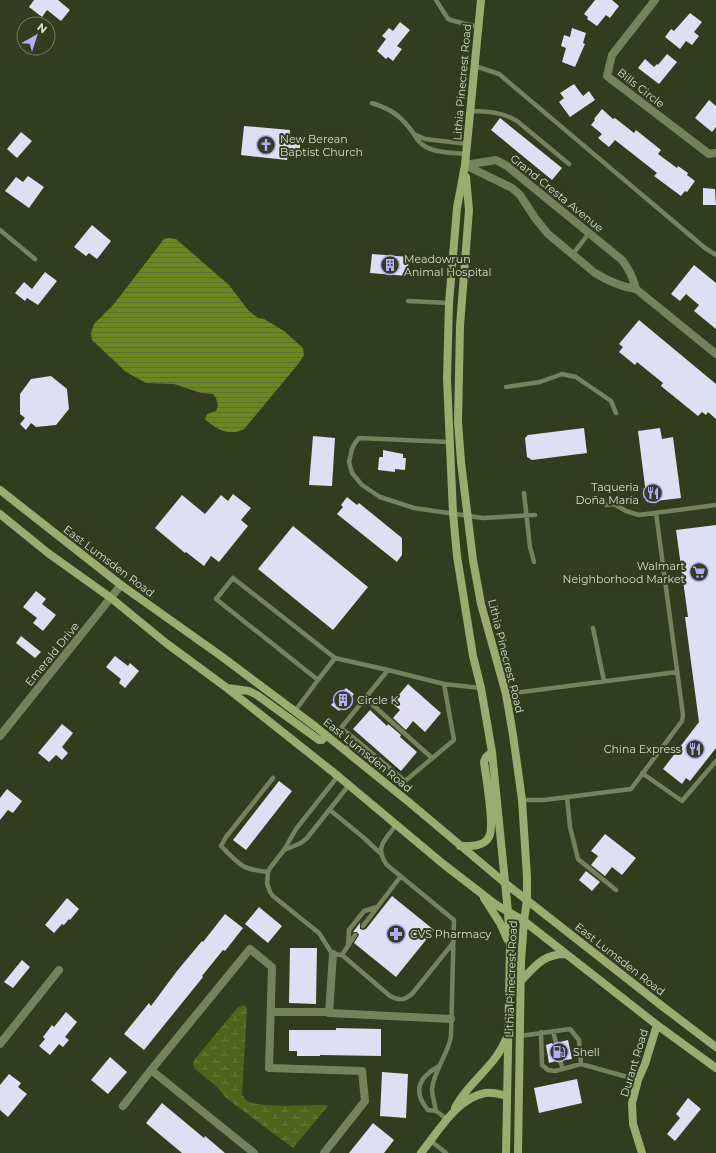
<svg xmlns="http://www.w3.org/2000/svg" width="716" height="1153" font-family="Montserrat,sans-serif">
  <defs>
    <pattern id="wetland-marsh" width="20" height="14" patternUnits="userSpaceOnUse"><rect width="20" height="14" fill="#4f641b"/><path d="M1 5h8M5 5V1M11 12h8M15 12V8" fill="none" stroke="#687a3b"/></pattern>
    <pattern id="water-rules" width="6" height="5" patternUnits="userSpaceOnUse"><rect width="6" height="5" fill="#6b8721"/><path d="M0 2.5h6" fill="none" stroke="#5c6f2b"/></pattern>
  </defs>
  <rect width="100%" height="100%" fill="#323c1f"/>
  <!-- wetland -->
  <path fill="url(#wetland-marsh)" d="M244 1005 247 1008 242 1093C243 1096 244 1099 247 1101 258 1108 310 1105 325 1105L328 1106 293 1148 226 1098 217 1087 195 1069 193 1064 195 1059 238 1007Z"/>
  <!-- water -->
  <path fill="url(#water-rules)" d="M169 238 176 239 229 285 248 310 258 318 264 319 284 331 303 348 304 355 299 363 245 428C232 438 215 429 205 419L207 414 216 411 218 406 216 398 213 394 201 393 174 384 146 383 126 372 92 340 91 333 94 324 114 304 164 239Z"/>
  <!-- building -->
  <path fill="#e0def2" d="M34 0H58L70 10 61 21 47 10 42 17 29 7Z
    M595 0H612L619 6 610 18 606 15 597 26 587 19 588 17 584 14Z
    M690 13 702 22 694 32 699 36 692 45 686 41 680 49 665 37 671 29 674 31Z
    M400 22 410 30 397 46 402 49 393 61 388 57 386 59 377 51 386 39 382 36 389 28 393 31Z
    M572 28 586 33 583 43 585 44 575 67 562 62 566 48 561 46 564 35 570 37Z
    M667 54 677 62 659 84 638 68 645 59 654 67 657 64 658 65Z
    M574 84 583 96 589 91 595 100 570 117 559 102 564 98 560 93Z
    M709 100 716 106V127L712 132 695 118Z
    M602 109 613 119 615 118 634 133 636 130 661 150 658 154 677 168 678 166 688 173 687 175 695 181 687 192 685 191 681 196 654 176 657 173 615 140 609 147 598 138 602 134 591 125 595 120 594 119Z
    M500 118 562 168 552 180 491 130Z
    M244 126 290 130 289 139 300 140V152L288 151 287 160 241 155Z
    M21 132 32 141 17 158 7 149Z
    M28 176 44 187 29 208 5 191 16 177 23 182Z
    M703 188 715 189 716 205H703Z
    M92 225 111 241 97 259 89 253 86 256 74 247Z
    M372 254 409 257 407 276 370 273Z
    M694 265 716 283V329L694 311 699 305 686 294 680 301 671 294Z
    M45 272 57 281 38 305 27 298 25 301 15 293 24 282 32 289Z
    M639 320 716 384V419L708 412 706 415 702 412 698 416 661 386 663 383 637 362 635 365 619 352 623 347 619 344Z
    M51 376 67 389 69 409 56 425 36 427 31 423 26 430 20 424 25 418 20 414V394L31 379Z
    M584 428 587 453 532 460 527 457 525 438 528 435Z
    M660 428 662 439 673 437 681 498 647 502 638 431Z
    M313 436 335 438 332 486 309 485Z
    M383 450 403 454V458H406L405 470 395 469V472L378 470 379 458 380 457H383Z
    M233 494 251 508 241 520 248 526 219 562 211 556 204 566 186 552 185 553 155 528 182 495 205 514 221 495 228 501Z
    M347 497 357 505 359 503 402 538V555L397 562 337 514 343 507 341 505Z
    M716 525V748L690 781 686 778 682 784 663 769 699 722 685 617H688L676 530Z
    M293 526 368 587 333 630 258 569Z
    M36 591 46 599 42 604 56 615 43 631 33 623 37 618 23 607Z
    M21 636 41 652 35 658 16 643Z
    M115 656 128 666 130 663 139 671 125 688 119 683 121 679 106 667Z
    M408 684 441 713 425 732 413 721 406 730 393 718 400 710 392 703Z
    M346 688 354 694 339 711 331 705Z
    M370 710 387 726 388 724 401 735 400 737 417 752 401 771 353 729Z
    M62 724 73 733 62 747 68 753 62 760 56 755 49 762 38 753Z
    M279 781 292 791 246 850 233 840Z
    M7 789 22 801 13 813 8 810 0 820V798Z
    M605 834 636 858 622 875 612 867 605 876 591 865 598 856 591 851Z
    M586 871 600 882 592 891 579 880Z
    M392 896 434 930 396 977 354 943 359 935 357 932H353L360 923V929L363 930 366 929Z
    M67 898 79 909 70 920 69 919 64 925 62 924 54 933 45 925Z
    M259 907 282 926 268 943 245 924Z
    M225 914 243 928 225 951 223 950 202 976 203 977 144 1050 124 1034 149 1003 151 1006 177 971 202 941 203 942Z
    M290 948H317L316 1004 289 1003Z
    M22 960 30 967 13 988 4 982Z
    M66 1012 77 1022 65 1037 69 1040 63 1047 59 1044 50 1055 39 1046 45 1039 43 1037 52 1025 54 1027Z
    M336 1028 381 1029V1056L320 1055V1056H297V1051H289V1030H336Z
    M568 1040 572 1059 564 1060 562 1058 559 1057 556 1061 549 1063 546 1045 552 1043 554 1046 557 1047 559 1045 560 1042Z
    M110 1057 127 1072 108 1094 91 1080Z
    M382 1072 408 1074 406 1118 380 1116Z
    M9 1074 21 1083 18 1087 27 1094 8 1117 0 1110V1085Z
    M577 1079 582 1103 539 1113 534 1088Z
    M688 1098 701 1109 675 1141 667 1134 680 1118 676 1114Z
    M162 1103 204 1138 205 1136 225 1153H182L146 1123Z
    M373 1123 394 1140 384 1153H349Z"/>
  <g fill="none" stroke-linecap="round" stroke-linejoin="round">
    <!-- lane -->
    <path stroke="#75835d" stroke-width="4.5" d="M436 0 448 19 454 21 478 27
      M475 66 499 74 705 248 716 255
      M372 103C393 110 401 116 414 134
      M470 111C487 111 502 112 517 121L569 164
      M466 154C447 152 423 154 414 134L425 139 467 144
      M0 230 35 259
      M573 254 589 233
      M408 301 449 303
      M506 387 540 382 562 374 576 377 611 401 616 413
      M449 442 359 438 355 443 352 449 349 462 352 473 362 485 380 497 414 508 483 518 535 515
      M524 493 530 547 534 562
      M606 505 614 504 626 511 639 515 716 505
      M593 628 604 681
      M335 658 318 680 216 599 233 578 335 658 388 670
      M506 694 677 672
      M365 698 432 758
      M295 711 318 680
      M355 739 405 781 454 740 444 684
      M345 750 355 739 341 728 388 670 444 684 481 688
      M642 773 682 801 716 761
      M338 776 296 829 284 850 270 868 268 872 267 883 270 892 273 896 319 933 331 952 333 954 342 955 390 996C399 1001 405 1000 412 994L453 943
      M567 797 570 827 578 859 616 890
      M522 800H544L631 789 682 721 683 715 656 513
      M330 810 364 838 380 853
      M396 825C385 840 374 847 387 865L454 920 451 1036C448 1055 434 1070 432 1089 432 1096 435 1104 436 1111
      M284 850 301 843 307 838 349 785
      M268 872C241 869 240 865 221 846L226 837 273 778
      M363 926 401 876
      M348 946 349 930 364 911 377 907
      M342 955 355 935
      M553 1031 556 1043
      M541 1032 542 1065 548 1070 555 1071 581 1064 638 1080
      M520 1036 570 1029 579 1040 581 1064
      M560 1061 563 1069
      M439 1066C419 1077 412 1091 428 1110L436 1111 447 1119
      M431 1141 446 1153"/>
    <!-- street -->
    <path stroke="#75835d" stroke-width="8" d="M655 0 612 55 607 76 709 154 716 153
      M465 165 512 188 520 195 535 218 548 234 595 273C608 281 622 287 636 289L716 354
      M465 165 496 160 507 166 622 260C629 269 633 277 636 289
      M0 736 121 585
      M333 954 329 1013 451 1019
      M271 1012H329
      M0 1044 59 970
      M123 1106 151 1070
      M254 1153 151 1070 250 949 272 967 269 1068 362 1071 365 1101 324 1153"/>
    <!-- secondary -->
    <path stroke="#98ad6f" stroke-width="8" d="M481 0 465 165 457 208 449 303 447 379 453 513 457 556 473 656 481 688 492 752 508 912 510 947 506 1153
      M466 177 469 210 460 326 458 422 461 462 473 560 481 604 506 694 513 735 522 800 527 877V900L524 921 521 961 518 1153
      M0 490 121 585 221 656 316 727 410 803 505 883 662 1006 716 1047
      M0 514 48 553 111 598 166 643 227 688 338 776 442 863 495 904 524 921 657 1025 716 1068
      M227 688 249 691 257 695 319 740H322L326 735
      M460 846C470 846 484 847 489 837 495 826 486 777 484 762L486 757 492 752
      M484 898 500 923 507 939
      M521 981C535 966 543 954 566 954
      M455 1108C467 1083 495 1067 506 1039
      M421 1153C438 1132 457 1098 485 1093 492 1092 500 1094 507 1096
      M642 1153 633 1124 632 1103 638 1080 645 1064 657 1025"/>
  </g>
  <!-- icons -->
  <defs>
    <symbol id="church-ring" viewBox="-11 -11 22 22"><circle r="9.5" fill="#323c1f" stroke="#b4acf9" stroke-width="1.5"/><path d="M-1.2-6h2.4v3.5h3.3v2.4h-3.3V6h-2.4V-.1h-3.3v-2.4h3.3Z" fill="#b4acf9"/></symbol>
    <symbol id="building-ring" viewBox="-11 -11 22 22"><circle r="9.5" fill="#323c1f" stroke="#b4acf9" stroke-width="1.5"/><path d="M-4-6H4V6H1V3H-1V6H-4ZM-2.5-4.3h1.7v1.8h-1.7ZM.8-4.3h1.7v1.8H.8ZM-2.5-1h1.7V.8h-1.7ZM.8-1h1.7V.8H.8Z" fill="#b4acf9"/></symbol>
    <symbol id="restaurant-ring" viewBox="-11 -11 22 22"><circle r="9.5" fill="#323c1f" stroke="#b4acf9" stroke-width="1.5"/><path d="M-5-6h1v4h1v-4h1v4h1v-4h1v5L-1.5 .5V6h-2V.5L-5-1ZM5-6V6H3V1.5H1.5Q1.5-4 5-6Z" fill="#b4acf9"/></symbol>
    <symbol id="supermarket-ring" viewBox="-11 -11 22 22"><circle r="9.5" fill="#323c1f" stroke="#b4acf9" stroke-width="1.5"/><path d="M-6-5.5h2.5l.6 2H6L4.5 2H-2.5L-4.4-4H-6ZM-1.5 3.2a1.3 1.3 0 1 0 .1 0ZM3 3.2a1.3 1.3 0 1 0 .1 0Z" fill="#b4acf9"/></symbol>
    <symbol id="pharmacy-ring" viewBox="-11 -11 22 22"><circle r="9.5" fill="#323c1f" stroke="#b4acf9" stroke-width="1.5"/><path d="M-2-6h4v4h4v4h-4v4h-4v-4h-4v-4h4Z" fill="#b4acf9"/></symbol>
    <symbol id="fuel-ring" viewBox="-11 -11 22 22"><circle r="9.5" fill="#323c1f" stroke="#b4acf9" stroke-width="1.5"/><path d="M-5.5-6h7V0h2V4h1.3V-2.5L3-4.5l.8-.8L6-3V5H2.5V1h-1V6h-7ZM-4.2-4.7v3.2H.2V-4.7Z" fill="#b4acf9"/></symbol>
  </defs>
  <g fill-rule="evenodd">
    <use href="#church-ring" x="255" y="134" width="22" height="22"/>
    <use href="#building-ring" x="379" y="254" width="22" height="22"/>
    <use href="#restaurant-ring" x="642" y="482" width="22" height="22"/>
    <use href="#supermarket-ring" x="688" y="561" width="22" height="22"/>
    <use href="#building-ring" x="332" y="689" width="22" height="22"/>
    <use href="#restaurant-ring" x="684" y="738" width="22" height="22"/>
    <use href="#pharmacy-ring" x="385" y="923" width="22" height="22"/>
    <use href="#fuel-ring" x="548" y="1041" width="22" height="22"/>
  </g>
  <g text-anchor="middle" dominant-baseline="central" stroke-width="4" stroke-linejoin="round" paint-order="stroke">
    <!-- street labels -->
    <g font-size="11" fill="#d7decc" stroke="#323c1f">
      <text transform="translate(462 82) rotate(-85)">Lithia Pinecrest Road</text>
      <text transform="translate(641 88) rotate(38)">Bills Circle</text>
      <text transform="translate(557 193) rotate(39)">Grand Cresta Avenue</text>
      <text transform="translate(109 561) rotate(37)">East Lumsden Road</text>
      <text transform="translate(52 654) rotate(-51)">Emerald Drive</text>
      <text transform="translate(506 656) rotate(76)">Lithia Pinecrest Road</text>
      <text transform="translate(368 755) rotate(39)">East Lumsden Road</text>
      <text transform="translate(620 959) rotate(38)">East Lumsden Road</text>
      <text transform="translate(511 979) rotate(-88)">Lithia Pinecrest Road</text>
      <text transform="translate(634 1063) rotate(-73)">Durant Road</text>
    </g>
    <!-- poi labels -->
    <g font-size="11" fill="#d7decc" stroke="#323c1f" text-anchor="start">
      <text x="280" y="139">New Berean<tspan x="280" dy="13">Baptist Church</tspan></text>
      <text x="404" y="259">Meadowrun<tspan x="404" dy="13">Animal Hospital</tspan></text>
      <text x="639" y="487" text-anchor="end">Taqueria<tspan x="639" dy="13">Doña Maria</tspan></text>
      <text x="685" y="566" text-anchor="end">Walmart<tspan x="685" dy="13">Neighborhood Market</tspan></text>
      <text x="357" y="700">Circle K</text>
      <text x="681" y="749" text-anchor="end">China Express</text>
      <text x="410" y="934">CVS Pharmacy</text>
      <text x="573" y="1052">Shell</text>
    </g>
  </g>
  <!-- north arrow -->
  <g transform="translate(36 36) rotate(39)"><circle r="19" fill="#323c1f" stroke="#747d64"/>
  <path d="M0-3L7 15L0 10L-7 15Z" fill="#b4acf9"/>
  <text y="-6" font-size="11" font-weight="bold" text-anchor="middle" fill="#d7decc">N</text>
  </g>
</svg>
